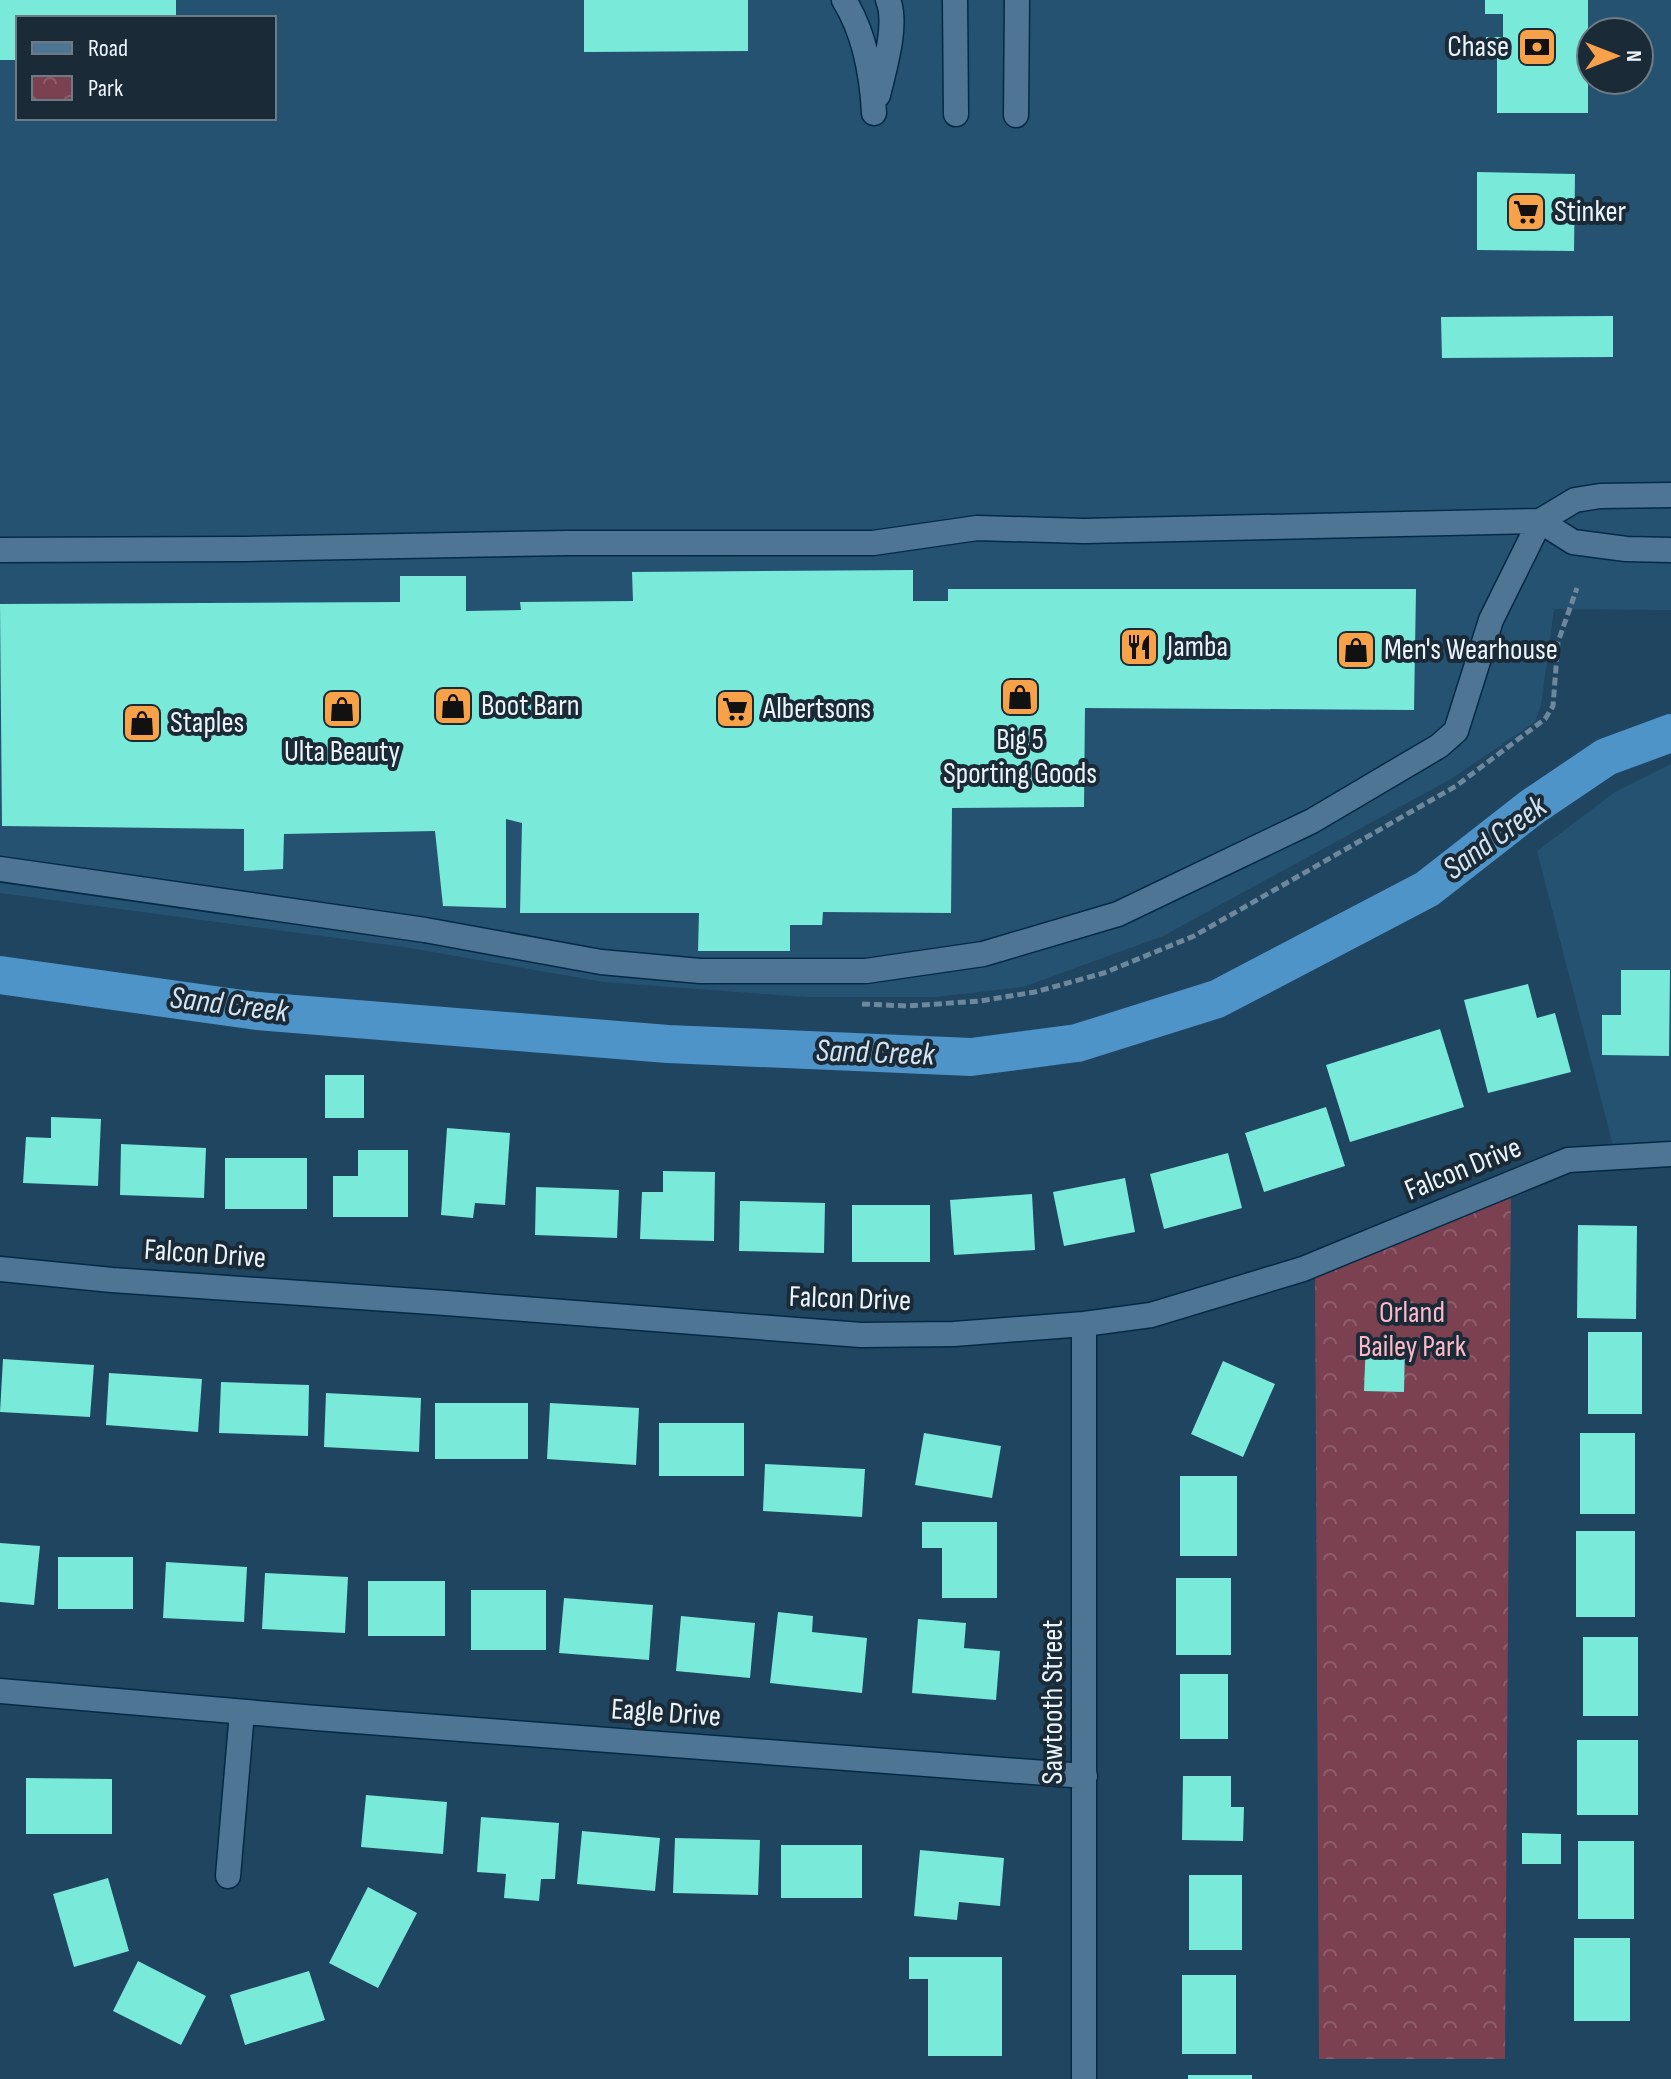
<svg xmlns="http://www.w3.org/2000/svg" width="1671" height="2079" font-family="'Sofia Sans Condensed',sans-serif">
  <defs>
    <pattern id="park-crowns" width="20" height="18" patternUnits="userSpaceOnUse" patternTransform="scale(2)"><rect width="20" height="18" fill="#7c4151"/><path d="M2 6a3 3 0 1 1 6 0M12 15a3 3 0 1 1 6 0" fill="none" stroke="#8f5d6b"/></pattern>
  </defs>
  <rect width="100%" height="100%" fill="#1f4561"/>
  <!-- built -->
  <path fill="#265272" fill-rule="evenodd" d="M0 0H1671V610L1554 609 1541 705 1535 722 1451 779 1163 936 1023 987 935 997H805L604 982 404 947 0 893ZM18 18H274V118H18ZM1591 32H1639V80H1591Z
    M1671 764V1154L1616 1157 1537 851 1615 792Z"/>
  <!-- park -->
  <path fill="url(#park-crowns)" d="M1511 1184 1505 2059H1319L1315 1264Z"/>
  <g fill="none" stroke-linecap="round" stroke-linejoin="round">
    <!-- canal -->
    <path stroke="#4f94c9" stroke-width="38" d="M0 975 257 1011 668 1044 971 1057 1077 1043 1217 999 1427 889 1532 807 1606 757 1671 733"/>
  </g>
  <!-- building -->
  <path fill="#79e9da" d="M0 0H176V18H18V60H0Z
    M584 0H748V51L584 52Z
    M1485 0H1588V113H1497V58H1486V37H1503V14H1485Z
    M1477 172 1575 174 1574 251 1477 250Z
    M1613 316V357L1442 358 1441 317Z
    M913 570V601H948V589H1416L1414 710 1085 708 1084 807 952 808 951 913 823 912 822 925H790V951H698L699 913H520L522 823 506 819V908L443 906 435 831 284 834 283 869 244 871V829L2 826 0 604 400 602V576H466V611L521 610 520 602 633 601 632 572Z
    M1621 970H1670L1669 1056 1602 1055V1015H1621Z
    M1528 984 1537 1018 1555 1013 1571 1072 1488 1093 1464 1000Z
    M1440 1029 1464 1107 1350 1142 1326 1065Z
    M325 1075H364V1118H325Z
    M1326 1107 1345 1166 1264 1192 1245 1133Z
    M51 1117 101 1119 98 1186 23 1183 26 1137 51 1138Z
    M447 1128 510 1133 505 1205 475 1203 473 1218 441 1215Z
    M121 1144 206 1148 204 1198 120 1195Z
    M358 1150H408V1217H333V1176H358Z
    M1228 1153 1242 1208 1164 1229 1150 1174Z
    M225 1158H307V1209H225Z
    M663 1171 715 1172 714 1241 640 1239 642 1192H663Z
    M1125 1178 1135 1232 1064 1246 1053 1192Z
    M536 1187 619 1190 617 1238 535 1235Z
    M1032 1194 1035 1250 954 1255 950 1200Z
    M740 1201 825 1203 824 1253 739 1251Z
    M852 1205H930V1262H852Z
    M1578 1225 1637 1226 1636 1319 1577 1318Z
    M1588 1332H1642V1414H1588Z
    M1366 1339 1405 1340 1404 1392 1364 1391Z
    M3 1359 94 1365 90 1417 0 1412Z
    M1223 1361 1275 1384 1243 1457 1191 1434Z
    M109 1373 202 1379 198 1432 106 1425Z
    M221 1382 309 1385 308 1436 219 1433Z
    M326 1393 421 1398 419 1452 324 1447Z
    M435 1403H528V1459H435Z
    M550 1403 639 1408 636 1465 547 1459Z
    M659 1423H744V1476H659Z
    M924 1433 1001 1446 992 1498 915 1485Z
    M1580 1433H1635V1514H1580Z
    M765 1464 865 1469 862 1517 763 1511Z
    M1180 1476H1237V1556H1180Z
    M922 1522H997V1598H942V1548H922Z
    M1576 1531H1635V1617H1576Z
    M0 1543 40 1546 34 1605 0 1602Z
    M58 1557H133V1609H58Z
    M166 1562 247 1567 244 1622 163 1618Z
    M265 1573 348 1577 345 1633 262 1629Z
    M1176 1578H1231V1655H1176Z
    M368 1581H445V1636H368Z
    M471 1590H546V1650H471Z
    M564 1598 653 1605 649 1660 559 1653Z
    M778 1612 813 1616 812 1632 867 1638 862 1693 770 1683Z
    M681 1616 755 1623 750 1678 676 1671Z
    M918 1619 966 1623 964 1648 1000 1651 996 1700 912 1693Z
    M1583 1637H1638V1716H1583Z
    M1180 1674H1228V1739H1180Z
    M1577 1740H1638V1815H1577Z
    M1183 1776H1231V1807H1244L1243 1841 1182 1840Z
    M26 1778 112 1779V1834H26Z
    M366 1795 447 1802 443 1854 361 1847Z
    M481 1817 559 1823 555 1879H541L539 1901 504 1898 506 1874 477 1872Z
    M582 1831 660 1838 655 1891 577 1884Z
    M1522 1833 1561 1834V1864H1522Z
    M675 1838 760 1840 758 1895 673 1893Z
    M1578 1841H1634V1919H1578Z
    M781 1845H862V1898H781Z
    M920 1850 1004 1858 1000 1906 959 1902 957 1920 914 1916Z
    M1189 1875H1242V1950H1189Z
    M108 1878 129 1951 74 1967 53 1894Z
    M368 1887 417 1913 378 1988 329 1963Z
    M1574 1938H1630V2021H1574Z
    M909 1957H1002V2056H928V1979H909Z
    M138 1961 206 1996 181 2045 113 2011Z
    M309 1971 325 2020 245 2045 230 1995Z
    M1182 1975H1236V2054H1182Z
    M1188 2075H1252V2079H1188Z"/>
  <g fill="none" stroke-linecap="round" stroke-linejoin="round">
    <defs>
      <path id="minor" d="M844 0C865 34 872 74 874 113
        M955 0 956 114
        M878 95C884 70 898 24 888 0
        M1016 115 1017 0
        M0 550 245 549 568 543H873L977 528 1084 531 1540 521 1573 542 1626 549 1671 550
        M0 869 425 930 601 962 700 971H866L983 954 1118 914 1312 821 1439 746 1456 731 1491 620 1540 521 1575 500 1600 496 1671 495
        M0 1269 112 1280 446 1303 861 1335 954 1334 1084 1324 1151 1315 1303 1269 1568 1160 1671 1154
        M0 1691 316 1718 1085 1776
        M228 1876 242 1712
        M1084 2079V1324"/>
    </defs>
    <!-- minor casing -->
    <use href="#minor" stroke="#032a45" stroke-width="27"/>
    <!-- path -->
    <path stroke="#6d879c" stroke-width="5" stroke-dasharray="8 4" stroke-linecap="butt" d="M862 1004 908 1006 980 1001 1035 992 1104 973 1194 936 1456 786 1545 719 1553 706 1558 642 1577 588"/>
    <!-- minor -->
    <use href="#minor" stroke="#4f7594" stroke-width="24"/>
  </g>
  <!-- icons -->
  <defs>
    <symbol id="bank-square" viewBox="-11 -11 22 22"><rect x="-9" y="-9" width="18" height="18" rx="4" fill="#f7a148" stroke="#1a2a36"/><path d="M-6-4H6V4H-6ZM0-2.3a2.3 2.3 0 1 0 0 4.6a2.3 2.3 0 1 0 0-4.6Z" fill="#111"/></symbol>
    <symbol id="supermarket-square" viewBox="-11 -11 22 22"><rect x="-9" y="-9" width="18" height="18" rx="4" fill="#f7a148" stroke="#1a2a36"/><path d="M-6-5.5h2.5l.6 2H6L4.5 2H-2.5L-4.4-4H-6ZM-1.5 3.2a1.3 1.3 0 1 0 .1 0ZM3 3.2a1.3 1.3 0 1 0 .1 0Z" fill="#111"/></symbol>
    <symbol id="restaurant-square" viewBox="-11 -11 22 22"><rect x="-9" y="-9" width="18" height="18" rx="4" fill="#f7a148" stroke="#1a2a36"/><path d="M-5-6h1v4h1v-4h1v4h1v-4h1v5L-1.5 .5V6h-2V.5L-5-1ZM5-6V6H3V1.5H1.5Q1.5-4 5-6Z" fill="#111"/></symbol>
    <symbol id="shop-square" viewBox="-11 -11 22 22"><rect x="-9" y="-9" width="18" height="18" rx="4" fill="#f7a148" stroke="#1a2a36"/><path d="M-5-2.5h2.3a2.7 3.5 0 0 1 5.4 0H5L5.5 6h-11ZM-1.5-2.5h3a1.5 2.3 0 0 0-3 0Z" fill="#111"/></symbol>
  </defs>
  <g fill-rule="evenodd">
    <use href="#bank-square" x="1515" y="25" width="44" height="44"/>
    <use href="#supermarket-square" x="1504" y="190" width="44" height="44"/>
    <use href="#restaurant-square" x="1117" y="625" width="44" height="44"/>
    <use href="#shop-square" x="1334" y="628" width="44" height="44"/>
    <use href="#shop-square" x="998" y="675" width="44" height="44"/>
    <use href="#shop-square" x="431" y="684" width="44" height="44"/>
    <use href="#shop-square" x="320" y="687" width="44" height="44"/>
    <use href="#supermarket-square" x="713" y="687" width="44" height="44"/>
    <use href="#shop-square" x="120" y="701" width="44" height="44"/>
  </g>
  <g text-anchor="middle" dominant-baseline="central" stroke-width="8" stroke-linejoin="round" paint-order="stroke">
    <!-- poi labels -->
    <g font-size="30" fill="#ecf4fc" stroke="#1a2a36" text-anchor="start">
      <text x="1509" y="47" text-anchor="end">Chase</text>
      <text x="1554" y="212">Stinker</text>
      <text x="1167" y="647">Jamba</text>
      <text x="1384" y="650">Men's Wearhouse</text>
      <text x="481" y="706">Boot Barn</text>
      <text x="763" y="709">Albertsons</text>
      <text x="170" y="723">Staples</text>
      <text x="1020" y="740" text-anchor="middle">Big 5<tspan x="1020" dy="34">Sporting Goods</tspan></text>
      <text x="342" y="752" text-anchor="middle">Ulta Beauty</text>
    </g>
    <!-- street labels -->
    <g font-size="30" fill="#ecf4fc" stroke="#1a2a36">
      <text transform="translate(1463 1169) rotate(-22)">Falcon Drive</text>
      <text transform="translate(205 1254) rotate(4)">Falcon Drive</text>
      <text transform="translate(850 1299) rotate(2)">Falcon Drive</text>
      <text transform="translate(1053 1702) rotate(-90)">Sawtooth Street</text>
      <text transform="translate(666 1713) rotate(4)">Eagle Drive</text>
    </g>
    <!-- park labels -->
    <g font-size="30" fill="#feb9c9" stroke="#1a2a36">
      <text x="1412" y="1313">Orland<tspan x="1412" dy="34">Bailey Park</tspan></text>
    </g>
    <!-- water labels -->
    <g font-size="32" font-style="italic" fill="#d3e4f3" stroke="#1a2a36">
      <text transform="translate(1495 838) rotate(-36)">Sand Creek</text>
      <text transform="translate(229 1005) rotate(7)">Sand Creek</text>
      <text transform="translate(875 1053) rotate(2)">Sand Creek</text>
    </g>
  </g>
  <!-- legend -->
  <rect x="16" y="16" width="260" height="104" fill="#1a2a36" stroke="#6e7b85" stroke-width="2"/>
  <rect x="32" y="42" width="40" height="12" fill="#4f7594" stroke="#6e7b85" stroke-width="2"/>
  <text x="88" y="56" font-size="24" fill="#ecf4fc">Road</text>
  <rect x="32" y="76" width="40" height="24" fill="url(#park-crowns)" stroke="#6e7b85" stroke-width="2"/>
  <text x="88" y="96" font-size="24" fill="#ecf4fc">Park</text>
  <!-- north arrow -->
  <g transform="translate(1615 56) rotate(90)"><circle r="38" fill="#1a2a36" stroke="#6e7b85" stroke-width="2"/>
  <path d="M0-6L14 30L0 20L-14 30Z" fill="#f7a148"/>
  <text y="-12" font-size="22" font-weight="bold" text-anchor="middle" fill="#ecf4fc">N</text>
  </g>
</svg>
